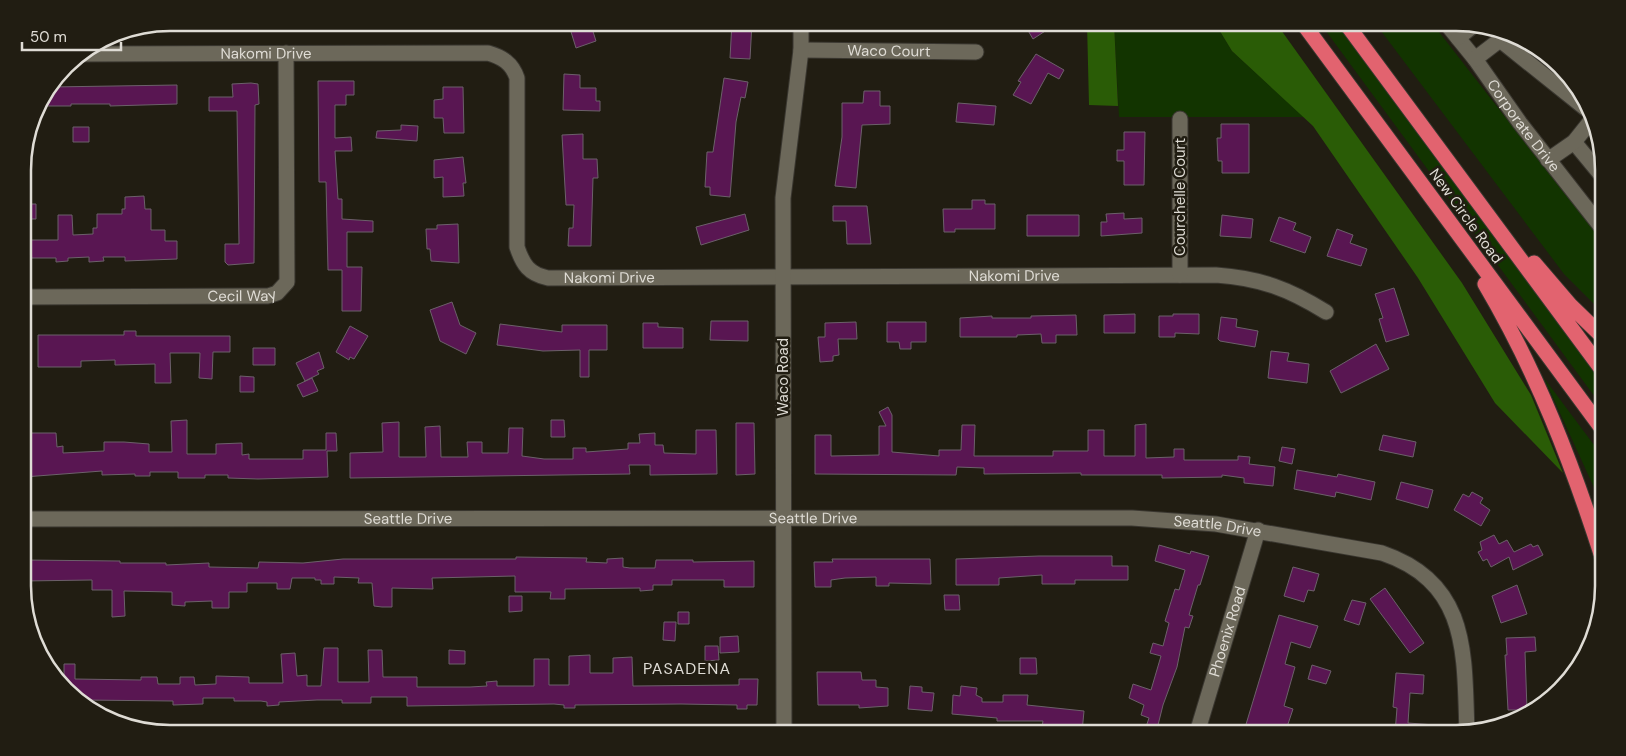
<svg xmlns="http://www.w3.org/2000/svg" width="1626" height="756" font-family="'DM Sans',sans-serif">
  <rect width="100%" height="100%" fill="#211d12"/>
  <!-- green -->
  <path fill="#123400" d="M1114 23H1215L1232 51 1304 117H1119Z
    M1320 23H1337L1603 383V408Z
    M1375 23H1432L1565 194 1603 235V313L1564 274Z
    M1544 378 1603 457V521L1596 492Z"/>
  <!-- forest -->
  <path fill="#2a5c06" d="M1087 23H1114L1118 106 1089 105Z
    M1215 23H1276L1462 283 1531 395 1563 473 1495 403 1418 278 1313 126 1232 51Z"/>
  <!-- building -->
  <path fill="#591652" stroke="#6c606a" d="M568 22H590L596 41 576 48Z
    M732 22H752L750 59 730 58Z
    M1023 22H1059L1033 39Z
    M1036 54 1064 70 1059 79 1048 73 1031 104 1013 95 1021 82 1018 81Z
    M564 74 580 75V88H596V101H600V111L563 110Z
    M724 78 748 82 745 98 741 97 736 122 730 197 710 195V187H705L707 152H713Z
    M318 81H354V95H346V105H335V138L351 137 352 151H335L338 199H342V219L373 221V232H347V267H362L361 311H342V270H328L326 182H319Z
    M251 83 258 84 259 104 255 105 254 263 228 265 225 262V244H239L237 111H209V97H233L232 84Z
    M177 85V104L110 106V104H71V106H45V96L51 87Z
    M443 87H463L464 133H444L443 118H434V100L443 99Z
    M864 91H880V106H890V124L862 125 856 188 835 186 842 137V103H863Z
    M958 103 996 106 994 125 956 122Z
    M1221 124H1249V173H1222V161H1218L1217 138H1221Z
    M401 125 418 126 417 141 376 138 377 131 401 130Z
    M73 127H89V142H73Z
    M1124 132H1145L1144 185H1124V161H1117V150H1124Z
    M583 134V159H597L598 178H593L591 246H568L569 228H573L574 205H566L562 135Z
    M463 157 466 183H463L464 196 443 197V177L434 178V160Z
    M144 196 145 209H151V230H165V241H177V259L125 261V257H103L104 261 89 262V257L68 258V261L56 262V258H23V240H58V215H72L73 235 93 234V228H97V214H122V209H125V197Z
    M972 200H985V204H995V229H955V232H944L943 209H972Z
    M23 204H36V219H23Z
    M833 206H867L871 244H847L846 221H833Z
    M1124 213V219L1142 218V233L1101 236V222H1107L1106 214Z
    M745 214 749 230 701 245 696 227Z
    M1027 215H1079V236H1027Z
    M1222 215 1253 219 1251 238 1220 236Z
    M1279 217 1296 223 1293 230 1311 237 1305 253 1270 241Z
    M458 224 459 263 431 261 430 249H427L426 229H437V225Z
    M1337 229 1353 235 1350 243 1367 249 1361 266 1327 256Z
    M1394 288 1409 335 1386 342 1379 319 1383 318 1375 294Z
    M452 302 460 325 476 333 466 354 440 341 430 310Z
    M1135 314V333H1104V315Z
    M1173 314H1199V334L1175 333V337H1159V316H1173Z
    M1076 315 1077 335H1056V343H1042L1041 334 1017 335V337H960V318L992 316V318H1031V316Z
    M1221 317 1237 319 1236 327 1258 331 1255 347 1220 341 1218 339Z
    M711 321H748V341L710 340Z
    M856 322 857 339H838L839 355 833 356V361L820 362 818 337H825V323Z
    M887 322H926V342H911V349H900L899 342H887Z
    M643 323H658V327L683 328V348H643Z
    M500 324 562 332V325H607V350H589V377H580V350L543 351 497 345Z
    M350 326 368 336 354 359 350 357 349 360 336 352Z
    M124 331H136V336H230V352H213L212 379 199 378 200 353H170L171 383H155V364L115 365V360L81 361V367H38V335H124Z
    M1376 344 1389 369 1341 393 1330 371Z
    M253 348H275V365H253Z
    M1271 351 1289 353 1287 361 1309 364 1307 383 1268 378Z
    M319 352 324 368 317 371 319 374 305 381 296 363Z
    M240 376 254 377V392H240Z
    M312 378 318 391 303 397 297 385Z
    M888 407 892 415V452L939 456V450H961L962 425H975L974 456H1053V451H1088V430H1104V456H1135V425L1146 424V458L1174 457V449H1184V460H1238V456L1250 457 1249 464 1275 467 1273 486 1244 483V478L1222 475V477L1162 478V475H1081V473L984 474V468L957 467 956 475 815 474V435H831V456L879 455V426H886L879 412Z
    M187 420V454H216V444L242 443V455L249 454V459H303V450H326V433H336L337 451H327L328 477 258 479 228 478V475H205V478H178V472H150V476H135V474L102 475V471L24 477 23 453H30L29 433H56L57 447 63 446V453L104 451V442H124L149 444V452H172L171 421Z
    M551 420H564L565 437H551Z
    M399 422V457H426L425 427 440 426 441 457H468L467 442H482V453H508L509 428H523L522 456 544 459H573V448H586V452L628 449V443H640L639 434 655 433V445H663L664 453 696 454V430H716L717 474 650 475V465H629L630 474 350 478V453L383 452 382 423Z
    M736 423H754L755 474 736 475Z
    M1383 435 1416 442 1413 457 1379 450Z
    M1282 447 1295 449 1292 464 1279 461Z
    M1297 470 1337 477 1338 474 1375 482 1371 500 1336 492 1335 497 1294 489Z
    M1401 482 1433 490 1428 508 1396 499Z
    M1472 492 1483 498 1480 503 1490 510 1481 526 1454 510 1463 494 1469 497Z
    M1494 535 1499 544 1507 540 1514 552 1531 544 1533 547 1538 545 1543 555 1513 570 1509 557 1491 567 1487 559 1483 561 1478 552 1482 550 1480 542Z
    M1159 545 1190 554 1191 551 1209 556 1200 585H1198L1189 615 1193 616 1189 628 1185 627 1177 667 1163 705 1156 733H1144L1149 718 1141 715 1144 705 1129 698 1133 684 1151 690 1161 656 1150 653 1153 643 1163 646 1169 623 1165 621 1175 589 1179 590 1185 570 1155 561Z
    M1039 556H1112V566H1128V580H1075V584H1042V575L999 578V585H956V559Z
    M516 557 587 558 586 562 607 563V559L623 558V567L630 568H655L656 560H693V562L754 561V587H724V580H672V585H653V590L640 591V588L565 589V599H550L551 592H515V576L432 578 433 589 392 588V607H382L374 606 372 583H358L359 578 334 577V584H321V580H315V578H292L290 589H277V583H247V592H229V608H212V601L185 602V606L172 605V592L124 591 125 616 112 617V590H92V580L24 581V560L120 561V563H166V565L209 563V567L258 568 259 562 303 563 343 559H516Z
    M832 559H930L931 584 889 583V586H876V577L845 578 831 580V587H815L814 562H833Z
    M1293 567 1319 574 1314 591 1308 590 1304 602 1284 596Z
    M1517 585 1527 614 1501 623 1492 596Z
    M1385 588 1424 643 1410 653 1370 599Z
    M944 595H959L960 610H945Z
    M509 596H522V611L509 612Z
    M1352 600 1366 603 1359 625 1344 620Z
    M678 612H689V624H678Z
    M1279 615 1318 626 1310 648 1291 642 1285 664 1295 667 1284 706 1293 709 1285 733H1253L1244 731Z
    M664 622H676L675 641 663 640Z
    M738 636 739 652 720 653V637Z
    M1535 637 1536 651 1525 652 1527 710H1508L1505 655H1507L1506 638Z
    M705 646H718L719 660 705 661Z
    M324 648H338V682H369L368 650H382L383 677H417V687H470L487 686 486 682 497 681V686H534V659H549V685H569V656L590 655V673H613V658L632 657 633 686 739 685V679H758L757 705H747V709H737V705L681 704 575 705V708H564V705L554 704 407 706V697H371V703H342V700H317L279 702V705L267 706V702L261 701H234V698H203V704L173 705V701L84 700 57 679H64V664H75V679L141 680V677H157L158 684H180V677H194L195 685 216 684V676L249 677V683H283L281 654 295 653 297 676 307 675V686H321Z
    M449 650 465 651V664H449Z
    M1020 658H1036L1037 674H1020Z
    M1312 665 1331 671 1326 684 1308 679Z
    M817 672H861L862 680H876V687L888 688V706L859 708V705H818Z
    M1396 673 1424 675 1423 694 1410 693 1408 723 1435 725V733H1395L1397 708 1393 707Z
    M910 686 922 687V692L934 693 932 711 908 709Z
    M961 686 977 688 976 695 982 698V702H1003V695H1028L1027 705 1084 711 1082 732 1042 727 1043 721H997V718L952 714 953 695 960 696Z"/>
  <g fill="none" stroke-linecap="round" stroke-linejoin="round">
    <defs>
      <g id="minor">
        <path id="s1" d="M1445 22 1475 59 1520 123 1602 228"/>
        <path d="M1458 38 1473 26"/>
        <path d="M1500 40 1585 108"/>
        <path id="s2" d="M801 50 976 52"/>
        <path id="s3" d="M81 54 488 53C502 57 512 63 517 78V247C523 265 529 274 548 278L1216 275C1260 278 1289 289 1326 312"/>
        <path d="M1475 59 1509 33"/>
        <path d="M1574 142 1602 176"/>
        <path d="M1548 160 1574 142 1590 122"/>
        <path d="M1180 275V119"/>
        <path id="s4" d="M23 297 268 296 277 293 287 282 286 53"/>
        <path id="s5" d="M24 519 1132 518 1216 524 1382 553C1470 583 1464 654 1467 733"/>
        <path d="M784 733 783 198 801 50V22"/>
        <path id="s6" d="M1197 733 1258 530"/>
      </g>
      <path id="highway" d="M1302 22 1603 430
        M1345 22 1603 371
        M1534 263 1570 305 1603 337
        M1485 284C1537 372 1572 463 1603 560"/>
    </defs>
    <!-- minor casing -->
    <use href="#minor" stroke="#3a3730" stroke-width="17"/>
    <!-- highway casing -->
    <use href="#highway" stroke="#3a3730" stroke-width="17"/>
    <!-- minor -->
    <use href="#minor" stroke="#6c685a" stroke-width="15"/>
    <!-- highway -->
    <use href="#highway" stroke="#e2636f" stroke-width="15"/>
  </g>
  <g text-anchor="middle" dominant-baseline="central" stroke-width="5" stroke-linejoin="round" paint-order="stroke">
    <!-- street labels -->
    <g font-size="15" fill="#dfdcd5" stroke="#211d12">
      <text stroke="none"><textPath href="#s2" startOffset="88">Waco Court</textPath></text>
      <text stroke="none"><textPath href="#s3" startOffset="185">Nakomi Drive</textPath></text>
      <text stroke="none"><textPath href="#s1" startOffset="130">Corporate Drive</textPath></text>
      <text transform="translate(1180 197) rotate(-90)">Courchelle Court</text>
      <text transform="translate(1466 216) rotate(54)">New Circle Road</text>
      <text stroke="none"><textPath href="#s3" startOffset="1129">Nakomi Drive</textPath></text>
      <text stroke="none"><textPath href="#s3" startOffset="724">Nakomi Drive</textPath></text>
      <text stroke="none"><textPath href="#s4" startOffset="219">Cecil Way</textPath></text>
      <text transform="translate(783 377) rotate(-90)">Waco Road</text>
      <text stroke="none"><textPath href="#s5" startOffset="384">Seattle Drive</textPath></text>
      <text stroke="none"><textPath href="#s5" startOffset="789">Seattle Drive</textPath></text>
      <text stroke="none"><textPath href="#s5" startOffset="1194">Seattle Drive</textPath></text>
      <text stroke="none"><textPath href="#s6" startOffset="106">Phoenix Road</textPath></text>
    </g>
    <!-- neighbourhood labels -->
    <g font-size="16" letter-spacing="1" fill="#dfdcd5" stroke="#211d12">
      <text x="687" y="668">PASADENA</text>
    </g>
  </g>
  <!-- crop -->
  <path d="M0 0H1626V756H0ZM170 31H1456A139 139 0 0 1 1595 170V586A139 139 0 0 1 1456 725H170A139 139 0 0 1 31 586V170A139 139 0 0 1 170 31Z" fill="#211d12" fill-rule="evenodd"/>
  <path fill="none" stroke="#dfdcd5" stroke-width="2.5" d="M170 31H1456A139 139 0 0 1 1595 170V586A139 139 0 0 1 1456 725H170A139 139 0 0 1 31 586V170A139 139 0 0 1 170 31Z"/>
  <!-- scale -->
  <path d="M22 42v8h99v-8" fill="none" stroke="#dfdcd5" stroke-width="2.5"/>
  <text x="30" y="42" font-size="15" fill="#dfdcd5" stroke="#211d12" stroke-width="4" paint-order="stroke">50 m</text>
</svg>
